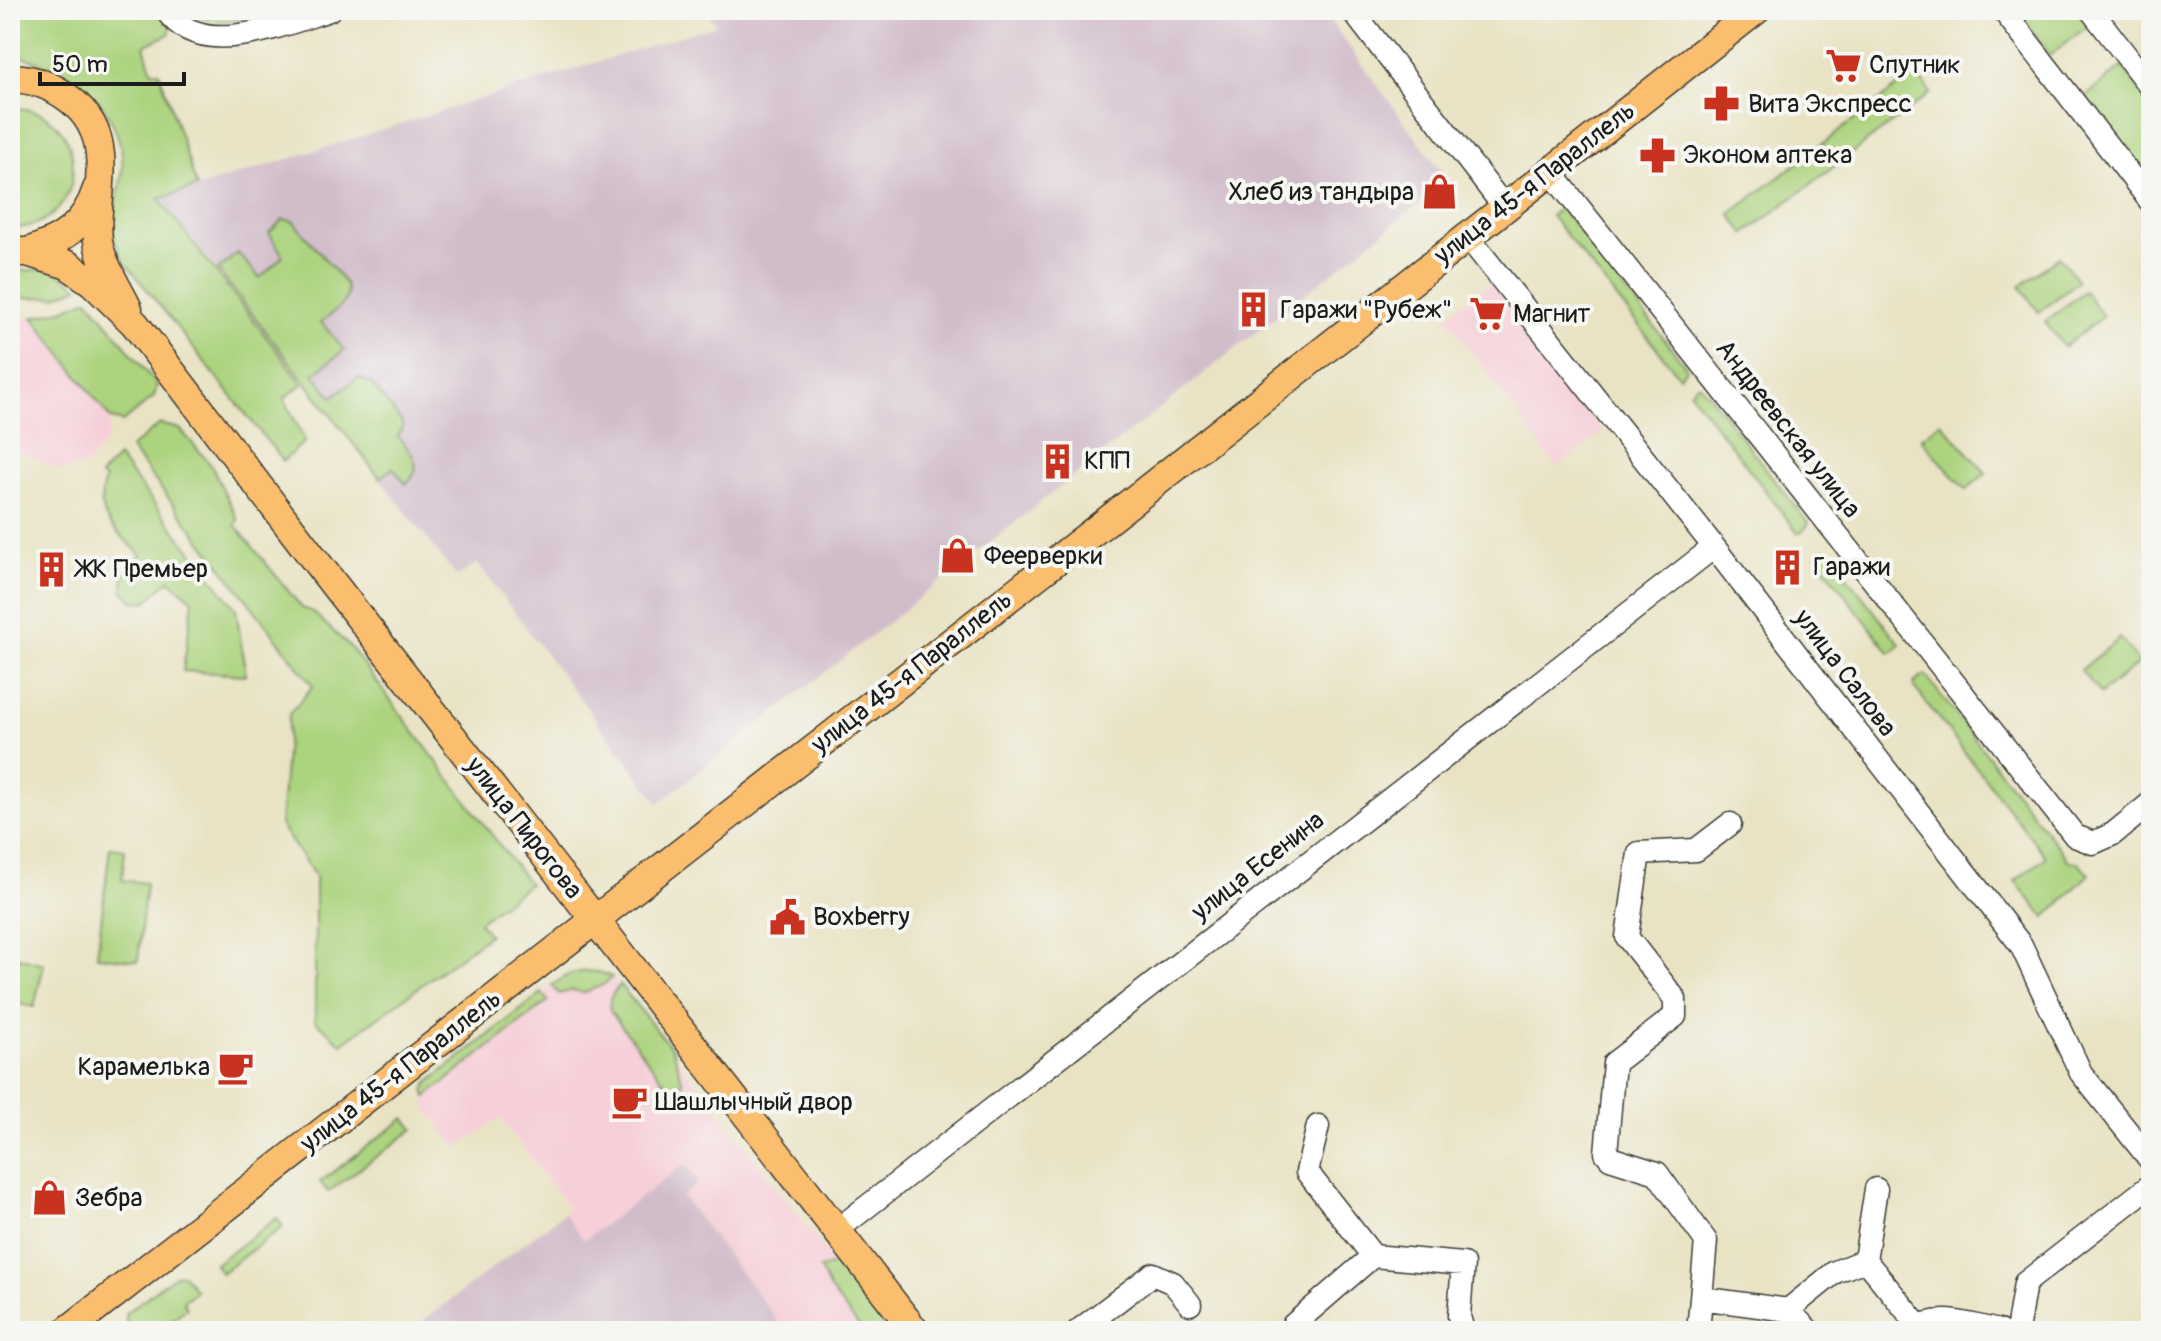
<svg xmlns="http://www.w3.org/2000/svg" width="2161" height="1341" font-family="Pangolin,sans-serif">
  <rect width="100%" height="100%" fill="#f6f6f2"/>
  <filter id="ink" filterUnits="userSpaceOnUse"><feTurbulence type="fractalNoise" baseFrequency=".0125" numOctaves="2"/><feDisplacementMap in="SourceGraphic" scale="16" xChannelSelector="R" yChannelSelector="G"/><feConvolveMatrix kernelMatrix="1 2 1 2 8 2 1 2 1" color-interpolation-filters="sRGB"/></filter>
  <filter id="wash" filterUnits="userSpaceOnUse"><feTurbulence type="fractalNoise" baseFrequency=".006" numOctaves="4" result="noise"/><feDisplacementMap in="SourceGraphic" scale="32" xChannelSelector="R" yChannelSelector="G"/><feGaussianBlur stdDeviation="1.8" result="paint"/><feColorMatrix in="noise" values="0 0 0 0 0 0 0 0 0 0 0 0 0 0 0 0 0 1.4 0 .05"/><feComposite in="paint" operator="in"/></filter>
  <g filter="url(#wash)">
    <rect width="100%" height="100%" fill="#e9e3c4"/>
    <!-- built -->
    <path fill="#f6cfd8" d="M1491 283 1603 433 1556 467 1446 316Z
      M33 317 111 419 107 440 87 464 64 471 22 453 10 451V319Z
      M586 971 599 972 612 977 620 985 888 1331H785L682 1195 584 1241 564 1213 567 1206 500 1118 456 1148 426 1107 424 1090 428 1083 552 985 570 974Z"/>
    <!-- industrial -->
    <path fill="#d1bdca" d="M705 10H1322L1448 181 659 803 477 563 457 577 161 199 716 25Z
      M685 1164 699 1182 682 1196 785 1331H410L564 1213 584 1240Z"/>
    <!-- green -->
    <path fill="#acd37e" stroke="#64784d" stroke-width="2" d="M10 10H162L171 28 169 34 144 46 152 71H159L197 187 159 199 303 384 284 398 305 441 283 461 122 258C104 224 117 208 122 174 127 133 98 89 63 72 46 64 27 58 10 52Z
      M183 10H275C243 20 213 29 183 10Z
      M2016 10H2076L2088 26 2050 55Z
      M2122 67 2151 104V185L2084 98Z
      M1916 73 1931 93 1745 234 1730 214Z
      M10 108C93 105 95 229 10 228Z
      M1561 208 1687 368 1679 376 1551 216Z
      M283 219 293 221 345 283C354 301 334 311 321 322L344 350 314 374 332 397 358 378 371 383 401 421 403 426 398 436C411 453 426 467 406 484L393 468 380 478 218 270 238 253 260 278 283 256 269 233Z
      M2059 256 2078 281 2039 312 2020 287Z
      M52 269 79 287 55 297 10 298V271Z
      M2084 291 2103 316 2064 347 2045 322Z
      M88 299 157 385 154 397 123 422 111 419 33 317 62 310Z
      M1697 384H1700L1809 524 1801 533H1798L1690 392Z
      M1941 422 1986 473 1966 490 1921 439Z
      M160 424 180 429 211 465 238 520 235 525 302 608 313 612 351 648 529 884 479 922 489 935 342 1044 315 1021V876L280 825 289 714 313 686 130 448Z
      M118 457 236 609 246 675 183 671 193 600 169 580 146 602 133 601 123 591 124 575 141 555C116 529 92 519 105 479L100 476Z
      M1824 548 1900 644 1893 651 1889 652 1816 556Z
      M2120 638 2139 663 2100 694 2081 670Z
      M1923 676H1926L2069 861 2079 863 2089 874 2045 918 2015 881 2046 857 1914 687V683Z
      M110 847 125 849 122 880 146 883 138 961 97 956Z
      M10 955 44 964 34 1007 10 1002Z
      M586 971 599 972 612 977 603 985 583 993 573 990 559 994 552 985 570 974Z
      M620 985 673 1050 683 1083 673 1093 610 1011C608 999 612 993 620 985Z
      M542 993 548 1001 426 1097 424 1090 428 1083Z
      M405 1118 414 1129 328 1192 320 1182Z
      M277 1218 283 1227 221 1273 215 1264Z
      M837 1264 888 1331H862L829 1288 820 1269Z
      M183 1274 196 1291 183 1301 187 1308 157 1331H134L126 1322 125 1314 175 1275Z"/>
  </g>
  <g filter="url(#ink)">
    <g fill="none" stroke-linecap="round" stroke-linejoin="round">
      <defs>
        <path id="minor" d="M166 10C200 61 282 25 329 10
          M1352 10 1505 208
          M2003 10 2151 202
          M2091 10 2151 88
          M1551 172 2075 836 2093 843 2113 834 2151 803
          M1468 237 1714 547 2021 945 2081 1073 2151 1161
          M1730 824 1696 850 1639 853 1627 937 1675 999V1016L1614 1063 1606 1153 1610 1158 1657 1173 1706 1241 1701 1298 1788 1310 1809 1331
          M1318 1126 1307 1172 1373 1256 1463 1264 1459 1316 1463 1331
          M1876 1189 1865 1260 1919 1326
          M837 1230 1714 547
          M1788 1310 1835 1272 1865 1260
          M1078 1331 1153 1274 1173 1283 1190 1304
          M1292 1331 1293 1325 1373 1256
          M1698 1331 1701 1298
          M1911 1331C1938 1312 1970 1325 1999 1331
          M2017 1331 2025 1283 2151 1185"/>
        <path id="major" d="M10 78C53 79 96 108 100 154 103 183 95 212 98 241 100 261 119 290 128 309
          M10 252H27L68 265 92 282 135 324 321 568 915 1331
          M27 252C62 241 85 226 97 189
          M67 1331 1116 514 1756 10"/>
      </defs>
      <!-- minor casing -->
      <use href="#minor" stroke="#3b3a35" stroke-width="25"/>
      <!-- major casing -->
      <use href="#major" stroke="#3b3a35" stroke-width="31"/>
      <!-- minor -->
      <use href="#minor" stroke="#fff" stroke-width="22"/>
      <!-- major -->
      <use href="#major" stroke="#fbbe6e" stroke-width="28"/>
    </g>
  </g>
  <!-- icons -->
  <defs>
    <symbol id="supermarket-bare" viewBox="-9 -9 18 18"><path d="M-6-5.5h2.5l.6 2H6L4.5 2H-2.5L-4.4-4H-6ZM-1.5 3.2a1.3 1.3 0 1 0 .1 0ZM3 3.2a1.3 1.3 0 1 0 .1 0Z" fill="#c8321e" stroke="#f6f6f2" stroke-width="2.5" paint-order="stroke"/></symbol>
    <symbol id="pharmacy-bare" viewBox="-9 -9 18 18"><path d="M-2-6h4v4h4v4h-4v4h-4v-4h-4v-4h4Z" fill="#c8321e" stroke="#f6f6f2" stroke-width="2.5" paint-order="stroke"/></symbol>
    <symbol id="shop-bare" viewBox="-9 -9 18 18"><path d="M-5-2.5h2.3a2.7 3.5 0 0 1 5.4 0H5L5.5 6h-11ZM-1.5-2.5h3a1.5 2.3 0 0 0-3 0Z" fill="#c8321e" stroke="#f6f6f2" stroke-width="2.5" paint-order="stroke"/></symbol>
    <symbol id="building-bare" viewBox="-9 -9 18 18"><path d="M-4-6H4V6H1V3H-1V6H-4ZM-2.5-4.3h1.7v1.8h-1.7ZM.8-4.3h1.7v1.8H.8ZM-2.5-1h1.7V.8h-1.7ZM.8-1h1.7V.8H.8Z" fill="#c8321e" stroke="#f6f6f2" stroke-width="2.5" paint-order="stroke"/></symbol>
    <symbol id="civic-bare" viewBox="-9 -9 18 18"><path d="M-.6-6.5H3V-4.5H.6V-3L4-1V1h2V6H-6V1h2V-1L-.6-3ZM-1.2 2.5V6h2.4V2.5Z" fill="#c8321e" stroke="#f6f6f2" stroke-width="2.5" paint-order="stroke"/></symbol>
    <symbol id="cafe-bare" viewBox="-9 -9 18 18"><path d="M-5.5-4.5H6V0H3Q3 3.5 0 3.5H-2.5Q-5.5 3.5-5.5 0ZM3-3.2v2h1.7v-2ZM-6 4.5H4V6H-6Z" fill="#c8321e" stroke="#f6f6f2" stroke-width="2.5" paint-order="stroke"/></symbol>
  </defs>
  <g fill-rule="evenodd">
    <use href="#supermarket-bare" x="1818" y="40" width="51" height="51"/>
    <use href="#pharmacy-bare" x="1696" y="78" width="51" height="51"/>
    <use href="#pharmacy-bare" x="1632" y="130" width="51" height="51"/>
    <use href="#shop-bare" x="1414" y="166" width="51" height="51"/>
    <use href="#building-bare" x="1228" y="284" width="51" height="51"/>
    <use href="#supermarket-bare" x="1462" y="288" width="51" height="51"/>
    <use href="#building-bare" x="1032" y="436" width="51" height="51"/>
    <use href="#shop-bare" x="932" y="530" width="51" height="51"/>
    <use href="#building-bare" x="1762" y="542" width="51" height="51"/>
    <use href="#building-bare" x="26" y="544" width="51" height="51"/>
    <use href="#civic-bare" x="762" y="892" width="51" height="51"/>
    <use href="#cafe-bare" x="210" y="1042" width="51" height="51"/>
    <use href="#cafe-bare" x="604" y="1076" width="51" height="51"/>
    <use href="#shop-bare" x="24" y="1172" width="51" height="51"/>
  </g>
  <g text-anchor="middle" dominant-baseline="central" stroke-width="8" stroke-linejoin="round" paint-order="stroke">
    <!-- poi labels -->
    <g font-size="26" fill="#1c1c1c" stroke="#f6f6f2" text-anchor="start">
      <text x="1869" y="65">Спутник</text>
      <text x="1748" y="104">Вита Экспресс</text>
      <text x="1683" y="155">Эконом аптека</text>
      <text x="1414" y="192" text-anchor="end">Хлеб из тандыра</text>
      <text x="1280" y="310">Гаражи "Рубеж"</text>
      <text x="1513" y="314">Магнит</text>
      <text x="1084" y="461">КПП</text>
      <text x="984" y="556">Феерверки</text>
      <text x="1813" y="567">Гаражи</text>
      <text x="77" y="569">ЖК Премьер</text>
      <text x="813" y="917">Boxberry</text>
      <text x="210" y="1067" text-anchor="end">Карамелька</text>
      <text x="655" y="1102">Шашлычный двор</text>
      <text x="75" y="1198">Зебра</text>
    </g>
    <!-- street labels -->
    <g font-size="26" fill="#1c1c1c" stroke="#f6f6f2">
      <text transform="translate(1535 183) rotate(-38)">улица 45-я Параллель</text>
      <text transform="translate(1788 429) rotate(52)">Андреевская улица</text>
      <text transform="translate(912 672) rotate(-38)">улица 45-я Параллель</text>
      <text transform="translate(1845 673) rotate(53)">улица Салова</text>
      <text transform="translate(524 828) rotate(52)">улица Пирогова</text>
      <text transform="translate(1258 866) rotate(-38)">улица Есенина</text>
      <text transform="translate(401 1071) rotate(-38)">улица 45-я Параллель</text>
    </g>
  </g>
  <!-- margin -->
  <rect width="2161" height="1341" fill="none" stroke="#f6f6f2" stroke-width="40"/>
  <!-- scale -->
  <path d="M40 72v12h144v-12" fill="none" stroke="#1c1c1c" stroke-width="4"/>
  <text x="52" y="72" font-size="24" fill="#1c1c1c" stroke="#f6f6f2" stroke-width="6" paint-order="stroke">50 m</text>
</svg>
